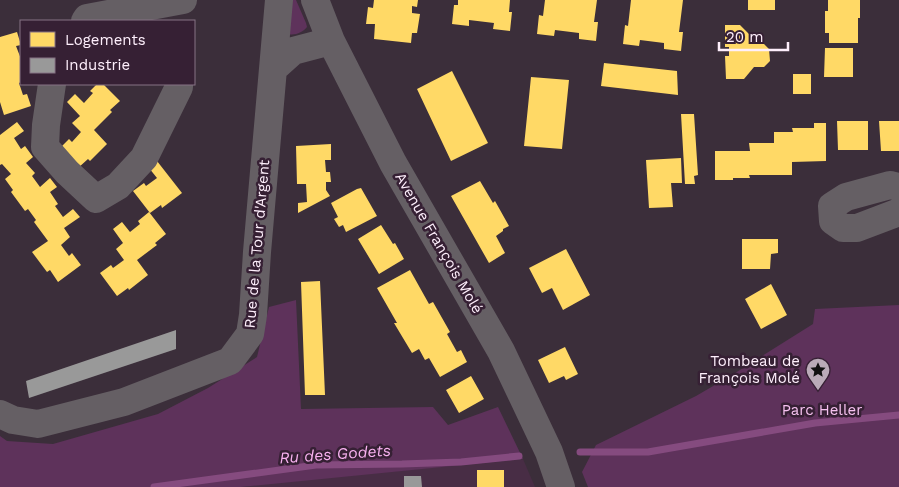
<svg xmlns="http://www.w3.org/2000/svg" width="899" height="487" font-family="'Work Sans',sans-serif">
  <rect width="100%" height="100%" fill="#3b2e3a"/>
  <!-- built -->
  <path fill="#482d45" d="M523 459 535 487H241L270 483Z"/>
  <!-- green -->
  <path fill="#5e325b" d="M290 0H296L306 23 307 27C303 32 295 36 288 34Z
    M296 300 301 409 433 407 448 425 498 407 523 459 241 487H0V436L7 441 53 444 158 414 208 388 257 357 269 307Z
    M899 305V487H588L582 472 596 445 696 396 732 375 813 324 815 309Z"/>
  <!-- homes -->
  <path fill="#ffd966" d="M374 0H418L417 7 412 6V13L420 14 417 33H412L411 43 374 39 375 24H366L368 7 373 8Z
    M458 0H510L509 12H512L510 31 493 29 494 23 469 20V26L452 24 454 5H458Z
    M545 0H597L594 22H598L596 41 579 39V33L555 30 554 36 537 34 539 15 543 16Z
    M631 0H683L679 32H683L681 51 664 49V43L640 40 639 46 623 44 625 25 628 26Z
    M748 0H775V10H748Z
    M828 0H860V18H858V43H829V33H825V11H828Z
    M725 25H740L750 35V40L754 44H764L769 49 770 61 764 67H754L744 79H726L725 56H729V47H725Z
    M17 32 21 45 16 46 21 59V82L19 83 23 95 27 94 31 106 4 115 0 102V37Z
    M825 48H853V77H824Z
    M604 63 677 71 678 95 601 86Z
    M452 71 488 143 451 161 417 89Z
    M793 74H811V94H793Z
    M531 77 569 80 562 149 524 146Z
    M97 84H105L104 85 120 101 110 110 112 112 94 130 107 144 90 161 88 159 78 168 59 149 69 139 72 142 81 132 72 123 80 116 67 102 75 94 84 103 93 93 90 91Z
    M681 114H694L698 175 694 176 695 184H685Z
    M837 121H868V150H838Z
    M879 121H899V151H881Z
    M17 122 24 131 14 138 21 149 25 146 33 157 26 163 35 173 32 176 40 187 50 178 57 187 50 192 58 204 55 206 63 217 73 209 80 217 64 228 70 237 61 245 69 256 72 253 81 265 58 282 50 270 47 272 32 252 48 241 34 222 36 220 28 209 25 211 11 192 13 190 5 179 11 174 2 164 0 165V135Z
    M814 123H826V161L792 162V175H749L750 178H733V180H715V151H750L749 143H774V132H793L792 128H814Z
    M331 144V160H325L326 172H330L331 182H326V190L330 196 298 213V203L307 202 306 184H297L296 146Z
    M681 158 682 183H671L673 207 649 208 646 160Z
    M157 161 182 193 162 208 161 205 150 213 133 191 144 183 146 186 157 178 149 168Z
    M480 181 493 203 495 201 509 226 503 229V231L496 236 505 253 489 263 451 196Z
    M361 188 377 216 346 232 343 225 339 227 334 219 338 217 331 203 357 189Z
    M149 212 166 234 155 243 157 245 137 260 148 275 129 290 128 288 117 296 100 273 111 265 113 268 124 260 116 249 123 243 113 229 122 222 130 232 140 224 138 221Z
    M381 225 393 244 395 243 404 259 379 274 358 239Z
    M742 239H778V253L771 254 770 269H742Z
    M566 249 590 295 563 310 552 288 542 293 529 268Z
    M410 270 429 304 433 302 450 332 447 334 457 352 461 350 467 362 440 377 429 358 425 360 419 349 412 353 394 323H397L377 288Z
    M320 281 325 395H305L301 282Z
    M771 284 787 315 761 329 745 299Z
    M565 347 578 374 566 380 564 376 549 383 538 360Z
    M471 376 484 399 459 413 446 390Z
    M477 470H504V487H477Z"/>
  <!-- industry -->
  <path fill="#999" d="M176 330V349L29 398 26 381Z
    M404 476H421L422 487H404Z"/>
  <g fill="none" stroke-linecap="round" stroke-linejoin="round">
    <!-- stream -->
    <path stroke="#854b7f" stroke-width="7" d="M580 452H648L815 423 899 415
      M154 487 316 465 402 464 461 462 519 456"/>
    <!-- minor -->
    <path stroke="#655f64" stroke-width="28" d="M315 0 331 41 393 163 501 351 549 452 561 487
      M85 21 87 18 183 0
      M273 69 293 51 331 41
      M52 84 46 125 45 147 67 172 96 199 118 186 144 158 179 87V84
      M899 187 890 185 846 197 832 206 833 221 843 228H857L899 212
      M0 414 13 420 38 424 124 402 230 361 250 334 253 315 257 252 279 0"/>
  </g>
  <!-- icons -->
  <defs>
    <symbol id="sight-pin" viewBox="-11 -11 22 30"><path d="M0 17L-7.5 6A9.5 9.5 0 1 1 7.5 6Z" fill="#baabb8" stroke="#362034"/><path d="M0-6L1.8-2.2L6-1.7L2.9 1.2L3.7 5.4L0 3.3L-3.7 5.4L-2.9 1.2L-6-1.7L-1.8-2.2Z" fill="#111"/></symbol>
  </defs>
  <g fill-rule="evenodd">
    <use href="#sight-pin" x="804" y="356" width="28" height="38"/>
  </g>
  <g text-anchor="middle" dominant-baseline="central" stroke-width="5" stroke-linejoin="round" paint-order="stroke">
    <!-- street labels -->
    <g font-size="15" fill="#feeffc" stroke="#362034">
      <text transform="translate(439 243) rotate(60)">Avenue François Molé</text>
      <text transform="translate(257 244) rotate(-85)">Rue de la Tour d'Argent</text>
    </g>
    <!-- poi labels -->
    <g font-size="15" fill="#feeffc" stroke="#362034" text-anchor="end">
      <text x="800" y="361">Tombeau de<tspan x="800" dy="17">François Molé</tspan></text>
    </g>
    <!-- park labels -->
    <g font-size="15" fill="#f6c1f0" stroke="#362034">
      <text x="822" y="410">Parc Heller</text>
    </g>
    <!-- water labels -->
    <g font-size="16" font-style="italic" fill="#f9b2f1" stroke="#362034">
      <text transform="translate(335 454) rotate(-4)">Ru des Godets</text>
    </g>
  </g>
  <!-- legend -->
  <rect x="20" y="20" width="175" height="65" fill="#362034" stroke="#867384"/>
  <rect x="30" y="32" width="25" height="15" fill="#ffd966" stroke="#867384"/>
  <text x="65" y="45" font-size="15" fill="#feeffc">Logements</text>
  <rect x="30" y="58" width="25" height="15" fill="#999999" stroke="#867384"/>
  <text x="65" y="70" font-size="15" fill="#feeffc">Industrie</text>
  <!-- scale -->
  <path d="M719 42v8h69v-8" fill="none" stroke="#feeffc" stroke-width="2.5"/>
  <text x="726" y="42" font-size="15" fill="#feeffc" stroke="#362034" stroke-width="4" paint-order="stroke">20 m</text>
</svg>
